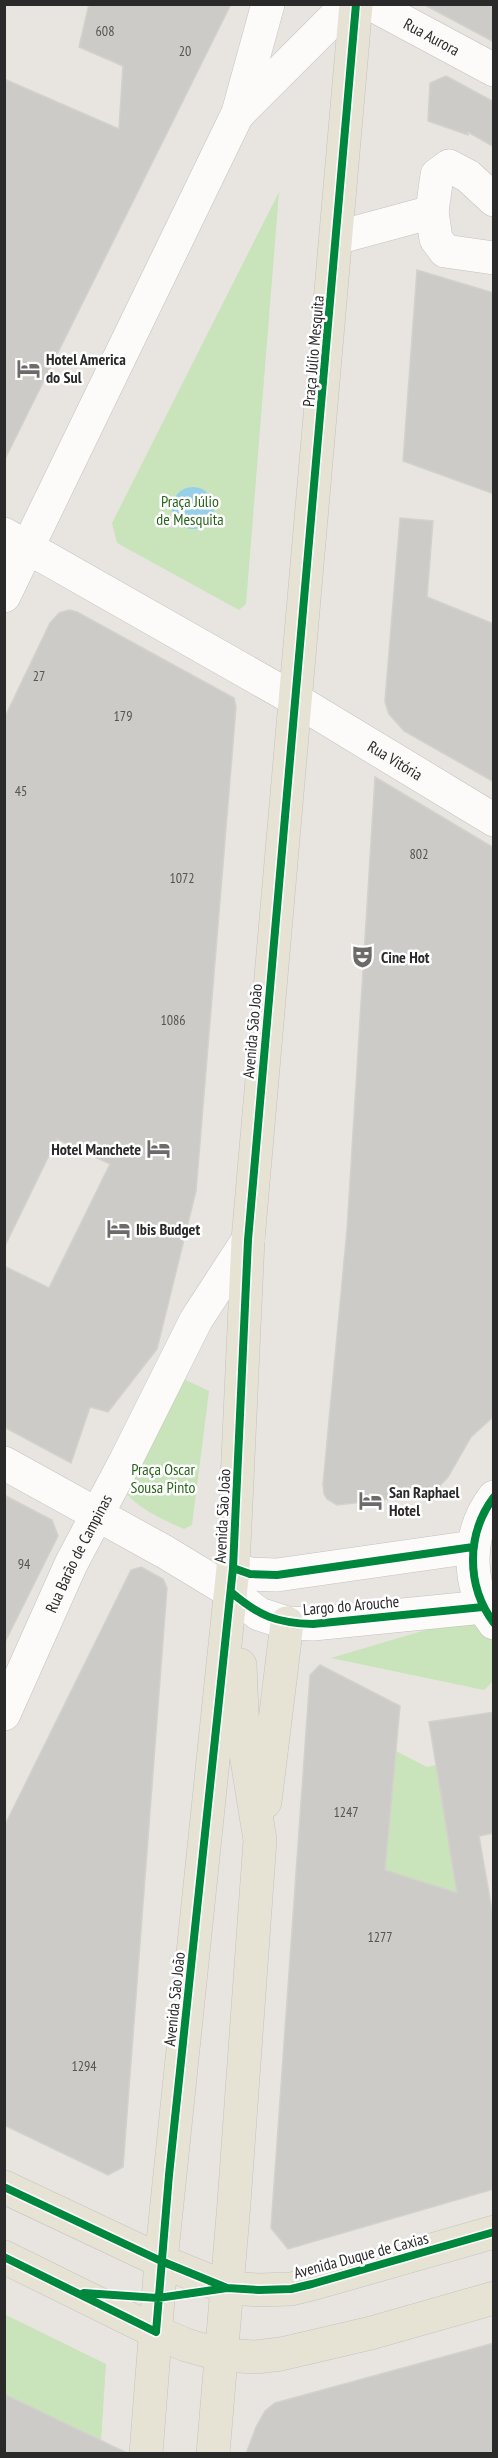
<svg xmlns="http://www.w3.org/2000/svg" width="498" height="2458" font-family="'PT Sans Narrow',sans-serif">
  <rect width="100%" height="100%" fill="#e8e5e0"/>
  <!-- green -->
  <path fill="#c9e3ba" d="M279 192 246 604 239 610 117 543 112 523Z
    M175 1375 209 1391 192 1525 184 1529C162 1519 135 1508 122 1487Z
    M473 1616 493 1641V1681L484 1690 331 1658Z
    M396 1751 427 1767 436 1765 493 1924 299 1843Z
    M4 2314 106 2364 101 2441 5 2394Z"/>
  <!-- water -->
  <path fill="#96d0e8" d="M172 508a21 21 0 1 1 42 0a21 21 0 1 1-42 0Z"/>
  <!-- building -->
  <path fill="#cdcbc7" stroke="#d3d1cc" stroke-width="1.5" d="M89 4H231L4 461V79L119 129 123 66 79 47Z
    M423 4H494V42Z
    M446 76 494 102V147L468 132V135L428 121 430 83Z
    M417 270 494 293V494L403 461Z
    M400 518 433 521 427 597 494 624V782L404 731 389 714 385 702 386 689Z
    M69 610 77 612 234 698 236 707 196 1191 157 1349 108 1412 90 1407 71 1463 4 1427V1266L49 1288 110 1164 57 1139 4 1248V719L50 623 59 613Z
    M375 777 494 848V1416L471 1437 448 1477 435 1491 427 1495 337 1505 327 1499 324 1494 323 1484 347 1230Z
    M4 1495 52 1520 58 1536 4 1644Z
    M141 1567 163 1579 167 1588 123 2167 108 2175 4 2125V1827L131 1570Z
    M320 1665 400 1706 385 1870 457 1893 429 1722 494 1712V1833L479 1836 494 1922V2189L288 2249 271 2228 310 1675Z
    M494 2343V2454H246L256 2427 265 2411 275 2403Z
    M4 2394 127 2453V2454H4Z"/>
  <g fill="none" stroke-linecap="round" stroke-linejoin="round">
    <defs>
      <g id="minor">
        <path id="s1" d="M371 4 494 70"/>
        <path d="M240 112 348 4"/>
        <path d="M494 200 468 176 449 166 437 175 432 212 436 239 445 251 494 258"/>
        <path d="M336 238 432 212"/>
        <path id="s2" d="M4 534 296 700 494 820"/>
        <path d="M4 596 238 113 268 4"/>
        <path d="M4 1463 165 1552 231 1592 259 1614 287 1623 313 1624 483 1607"/>
        <path d="M494 1497C466 1534 466 1586 494 1623"/>
        <path d="M233 1568 250 1574 277 1575 473 1547"/>
        <path id="s3" d="M4 1714 71 1564 126 1460 196 1320 248 1240"/>
      </g>
      <path id="major" d="M265 1802 287 1623
        M4 2187 161 2261 227 2288 259 2290 291 2289 312 2284 494 2232
        M4 2257 156 2332 186 2345 221 2355 256 2357 281 2354 371 2333 494 2298
        M146 2454 161 2261 233 1568 248 1240 356 4
        M213 2454 234 2203 260 1840 243 1735 240 1665"/>
    </defs>
    <!-- minor casing -->
    <use href="#minor" stroke="#c2c1c1" stroke-width="34"/>
    <!-- major casing -->
    <use href="#major" stroke="#c4c3c1" stroke-width="34"/>
    <!-- minor -->
    <use href="#minor" stroke="#fcfbfa" stroke-width="33"/>
    <!-- major -->
    <use href="#major" stroke="#e6e2d4" stroke-width="33"/>
    <defs>
      <path id="cycleway" d="M494 1497C466 1534 466 1586 494 1623
        M233 1568 250 1574 277 1575 473 1547
        M231 1592C259 1616 276 1623 313 1624L483 1607
        M4 2187 161 2261 227 2288 259 2290 291 2289 312 2284 494 2232
        M4 2257 156 2332 169 2175 233 1568 248 1240 356 4
        M84 2293 158 2298 227 2288"/>
    </defs>
    <!-- cycleway casing -->
    <use href="#cycleway" stroke="#fff" stroke-width="11"/>
    <!-- cycleway -->
    <use href="#cycleway" stroke="#00873e" stroke-width="8"/>
  </g>
  <!-- icons -->
  <defs>
    <symbol id="hotel-bare" viewBox="-9 -9 18 18"><path d="M-6-4.5h1.5V1H6V5H4.5V3h-9V5H-6ZM-4 0a1.8 1.8 0 1 1 3.6 0ZM.5 0V-2.5h3Q6-2.5 6 0Z" fill="#6c6b6a" stroke="#fff" stroke-width="2.5" paint-order="stroke"/></symbol>
    <symbol id="theatre-bare" viewBox="-9 -9 18 18"><path d="M-5-5.5Q0-4 5-5.5V0Q5 5 0 6Q-5 5-5 0ZM-3.3-2.5H-1v1.5H-3.3ZM1-2.5H3.3v1.5H1ZM-2.8 1Q0 5.5 2.8 1Z" fill="#6c6b6a" stroke="#fff" stroke-width="2.5" paint-order="stroke"/></symbol>
  </defs>
  <g fill-rule="evenodd">
    <use href="#hotel-bare" x="12" y="352" width="33" height="33"/>
    <use href="#theatre-bare" x="346" y="940" width="33" height="33"/>
    <use href="#hotel-bare" x="142" y="1132" width="33" height="33"/>
    <use href="#hotel-bare" x="102" y="1212" width="33" height="33"/>
    <use href="#hotel-bare" x="354" y="1484" width="33" height="33"/>
  </g>
  <g text-anchor="middle" dominant-baseline="central" stroke-width="5" stroke-linejoin="round" paint-order="stroke">
    <!-- number labels -->
    <g font-size="14" fill="#545453">
      <text x="105" y="31">608</text>
      <text x="185" y="51">20</text>
      <text x="39" y="676">27</text>
      <text x="123" y="716">179</text>
      <text x="21" y="791">45</text>
      <text x="419" y="854">802</text>
      <text x="182" y="878">1072</text>
      <text x="173" y="1020">1086</text>
      <text x="24" y="1564">94</text>
      <text x="346" y="1812">1247</text>
      <text x="380" y="1937">1277</text>
      <text x="84" y="2066">1294</text>
    </g>
    <!-- street labels -->
    <g font-size="16" fill="#2a2a2a" stroke="#fff">
      <text stroke="none"><textPath href="#s1" startOffset="69">Rua Aurora</textPath></text>
      <text transform="translate(313 351) rotate(-85)">Praça Júlio Mesquita</text>
      <text stroke="none"><textPath href="#s2" startOffset="452">Rua Vitória</textPath></text>
      <text transform="translate(252 1031) rotate(-85)">Avenida São João</text>
      <text transform="translate(222 1516) rotate(-87)">Avenida São João</text>
      <text stroke="none"><textPath href="#s3" startOffset="177">Rua Barão de Campinas</textPath></text>
      <text transform="translate(351 1605) rotate(-5)">Largo do Arouche</text>
      <text transform="translate(174 1999) rotate(-84)">Avenida São João</text>
      <text transform="translate(361 2255) rotate(-15)">Avenida Duque de Caxias</text>
    </g>
    <!-- poi labels -->
    <g font-size="16" font-weight="bold" fill="#2a2a2a" stroke="#fff" text-anchor="start">
      <text x="46" y="359">Hotel America<tspan x="46" dy="18">do Sul</tspan></text>
      <text x="381" y="957">Cine Hot</text>
      <text x="141" y="1149" text-anchor="end">Hotel Manchete</text>
      <text x="136" y="1229">Ibis Budget</text>
      <text x="389" y="1492">San Raphael<tspan x="389" dy="18">Hotel</tspan></text>
    </g>
    <!-- park labels -->
    <g font-size="16" fill="#29661c" stroke="#fff">
      <text x="190" y="501">Praça Júlio<tspan x="190" dy="18">de Mesquita</tspan></text>
      <text x="163" y="1469">Praça Oscar<tspan x="163" dy="18">Sousa Pinto</tspan></text>
    </g>
  </g>
  <!-- border -->
  <rect width="498" height="2458" fill="none" stroke="#2a2a2a" stroke-width="12"/>
</svg>
